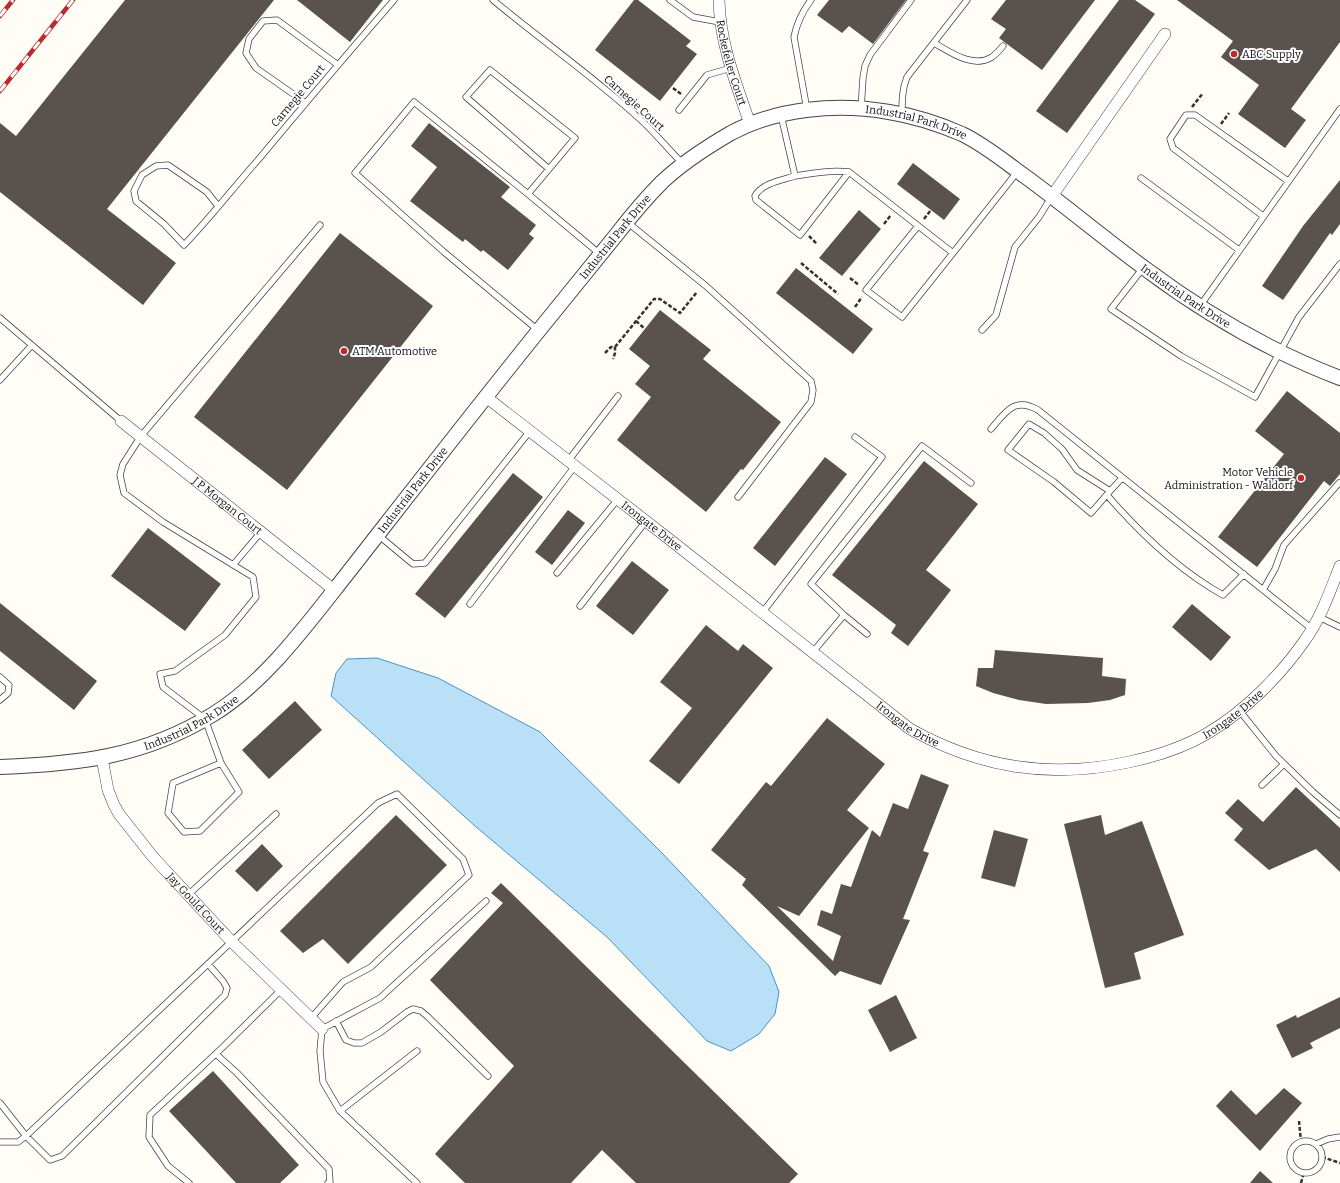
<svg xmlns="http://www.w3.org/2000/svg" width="1340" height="1183" font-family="Bitter,serif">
  <rect width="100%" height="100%" fill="#fffdf5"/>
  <!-- water -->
  <path fill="#b9e0f7" stroke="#3f96cf" d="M377 658 438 678 540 732 663 854 769 966 779 992 775 1014 759 1034 731 1051 707 1041 607 937 475 826 331 696 336 673 347 659Z"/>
  <!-- building -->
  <path fill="#5a524d" d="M125 0H274L107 209 176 263 143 305 0 192V123L16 136Z
    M297 0H383L350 42Z
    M634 0H638L691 41 686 46 697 54 660 101 595 50Z
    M829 0H906L873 44 849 26 842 33 817 15Z
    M1006 0H1095L1042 70 999 38 1006 29 991 19Z
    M1119 0H1135L1155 14 1067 133 1036 111Z
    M1177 0H1340V42L1291 109 1306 120 1285 148 1238 114 1259 85 1221 57 1233 41Z
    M429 123 510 187 501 197 536 225 529 234 534 238 508 270 483 250 481 252 465 239 463 242 410 201 437 167 411 146Z
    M913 163 960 199 944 220 897 184Z
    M1340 180V224L1332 235 1330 233 1283 300 1262 286 1303 226Z
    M859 210 881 229 842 276 819 258Z
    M340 233 433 306 287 490 194 417Z
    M796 268 873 329 853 354 776 293Z
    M660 310 711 350 703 359 781 422 743 470 741 469 706 512 617 440 651 397 635 384 650 366 629 349Z
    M1287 391 1340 433V474L1330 486 1324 481 1257 567 1218 537 1284 454 1255 431Z
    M825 457 847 474 775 566 753 548Z
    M924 461 978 504 926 570 951 590 908 646 891 633 896 625 832 575Z
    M513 473 543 497 445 618 415 594Z
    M568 510 585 523 552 565 535 552Z
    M148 528 221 584 185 631 111 576Z
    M632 561 669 590 633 635 596 606Z
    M0 603 97 681 74 710 0 651Z
    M1192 604 1231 637 1211 661 1172 627Z
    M706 625 738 651 743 644 773 668 679 784 649 761 692 708 660 682Z
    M995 650 1103 658 1102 676 1126 679 1125 695 1110 700 1088 703 1046 704 1019 700 993 693 976 686 978 668H993Z
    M295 701 322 730 269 779 242 750Z
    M827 718 885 764 847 810 869 828 799 916 777 906 833 961 841 936 817 925 821 910 832 914 841 884 851 887 872 830 880 837 893 803 908 809 921 774 949 785 923 851 929 853 903 919 910 920 881 985 840 971 835 976 742 885 746 879 711 850 766 782 771 786Z
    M1296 787 1340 828V872L1316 849 1269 870 1234 840 1243 829 1225 813 1238 799 1263 822Z
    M396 815 447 865 348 964 323 939 303 953 280 931Z
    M1101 815 1105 835 1142 821 1184 935 1134 953 1141 979 1105 988 1064 824Z
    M994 830 1028 839 1015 887 981 878Z
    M262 844 283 866 257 892 235 871Z
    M501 883 798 1174 789 1183H636L602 1150 571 1183H465L435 1154 514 1066 430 980 503 903 491 893Z
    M896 995 917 1038 890 1052 868 1010Z
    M1340 997V1028L1310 1043 1313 1048 1292 1058 1276 1025 1296 1015 1297 1018Z
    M213 1071 299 1165 280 1183H236L169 1111Z
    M1284 1088 1302 1103 1260 1151 1216 1106 1231 1090 1256 1115Z
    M1260 1171 1273 1183H1250Z"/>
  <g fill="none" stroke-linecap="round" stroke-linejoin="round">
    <defs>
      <path id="service" d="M493 0C542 41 594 77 641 120 656 134 669 150 683 164
        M670 0 693 17 720 22
        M934 43C950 52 973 69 992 57 996 54 1000 50 1003 46
        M306 103 256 68 246 53 249 39 263 21 277 20 338 65
        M861 109 863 78 865 66 870 55 911 0
        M679 110 707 75 731 68
        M807 110 794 37C797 22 802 12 811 0
        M902 114C902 101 902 89 907 77L967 0
        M781 115 795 176C814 173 831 170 849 172L953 253 1018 171
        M795 176C782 180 762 183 755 196L756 200 800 235 849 172
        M1141 178 1239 250
        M528 194 575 138 490 70 466 97 549 169
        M218 206 207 192 168 165 156 166 142 175 134 191 136 201 164 224 184 245C210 218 233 188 258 160 303 106 348 53 394 0
        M1263 216 1173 148 1170 139 1186 115H1195L1288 181
        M627 222 706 286 811 381 813 390 811 402 738 497
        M918 226 866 290 902 317 953 253
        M1143 268 1111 309 1181 356 1255 397 1299 317 1340 264
        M1200 306 1340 109
        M0 318 121 421
        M982 330 996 315 1015 247 1039 217 1052 196
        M539 331 444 252 355 173 414 102 528 194 600 254
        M0 380 32 345
        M991 429C1005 413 1014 396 1038 410L1312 629
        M568 461 618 396
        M1110 491 1091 513 1054 482 1008 450 1029 424 1044 433 1062 449 1077 470 1110 491 1122 478
        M1107 495C1139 532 1180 571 1223 595L1244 574
        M378 535 413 564 425 563 530 431
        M233 565 261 532
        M557 573 618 499
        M1263 590 1275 569 1284 545 1339 483
        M470 604 575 466
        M580 606 646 521
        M762 613 882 457 855 437
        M1319 617 1340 627
        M867 634 844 615 811 584 922 446 971 483
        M812 653 844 615
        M0 677 9 685 8 693 0 700
        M1239 710 1276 756 1313 792 1340 815
        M221 763 239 792 200 831 184 832 168 813 173 783 221 763 205 719 163 687 160 674 175 671 225 635 256 597 253 577 163 522 124 493 120 475 123 464 141 436 320 225
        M1262 785 1284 764
        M188 895 276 814
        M336 1021 346 1040 354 1043H362L381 1032 407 1012 413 1009 421 1011 427 1016 488 1076
        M216 1054 237 1073 329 1169 330 1182 328 1183
        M0 1103 26 1136 378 803 397 794 463 859 469 875 371 967 343 982 311 1018
        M340 1111 417 1051
        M1290 1157a16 16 0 1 1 32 0a16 16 0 1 1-32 0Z
        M0 1142H18L26 1136 50 1160 62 1156 225 995 227 988 223 981 208 964
        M1316 1144 1328 1139 1340 1137
        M189 1183 168 1166 149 1137 150 1115 223 1047 281 990
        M417 1183 340 1111 323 1082 320 1051 322 1029 380 998 486 901"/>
      <g id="minor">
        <path id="s1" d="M719 0C720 44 736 83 750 124"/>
        <path d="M1052 196 1165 34"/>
        <path id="s2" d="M486 397 669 539 910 729C980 768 1050 779 1129 762 1157 756 1183 748 1208 733 1245 711 1281 675 1305 640 1321 618 1330 591 1340 566"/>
        <path id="s3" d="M121 421 334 590"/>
        <path id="s4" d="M102 758 108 790 114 805 119 814 153 857 232 942 322 1029"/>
      </g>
      <g id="tertiary">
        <path id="s5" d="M0 767C79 764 143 757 212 715 265 683 309 622 347 574 415 487 483 399 553 313 574 287 596 260 617 234 631 216 646 198 662 182 682 163 707 147 731 133 778 108 837 103 889 112 914 116 939 124 962 134 985 145 1005 162 1026 177 1067 207 1106 240 1147 270 1206 314 1272 352 1340 378"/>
      </g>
    </defs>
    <!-- service casing -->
    <use href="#service" stroke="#444" stroke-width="7"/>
    <!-- minor casing -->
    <use href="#minor" stroke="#444" stroke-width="12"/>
    <!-- tertiary casing -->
    <use href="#tertiary" stroke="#444" stroke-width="16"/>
    <!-- path -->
    <path stroke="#333" stroke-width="2.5" stroke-dasharray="4 2" stroke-linecap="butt" d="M673 88 681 94
      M1192 107 1203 93
      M1221 124 1229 113
      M924 219 931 210
      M884 224 891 215
      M809 236 817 244
      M801 263 838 294
      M850 278 859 285
      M855 307 862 297
      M636 321 645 329
      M615 347 654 299H660L680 313 697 292
      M605 353 611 347H615V353L613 359
      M1299 1121 1301 1142
      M1322 1157 1340 1163
      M1301 1183 1304 1172"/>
    <!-- service -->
    <use href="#service" stroke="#fff" stroke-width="5.5"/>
    <!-- minor -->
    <use href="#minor" stroke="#fff" stroke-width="11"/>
    <!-- tertiary -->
    <use href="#tertiary" stroke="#fff" stroke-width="14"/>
    <defs>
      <path id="rail" d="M0 16 13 0
        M0 91 73 0"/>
    </defs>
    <!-- rail casing -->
    <use href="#rail" stroke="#c4262e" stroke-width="4.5"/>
    <!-- rail -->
    <use href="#rail" stroke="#fff" stroke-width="3" stroke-dasharray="9" stroke-linecap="butt"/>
  </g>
  <!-- markers -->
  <g fill="#c4262e" stroke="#fff" stroke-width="1.5">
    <circle cx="1234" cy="54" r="4"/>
    <circle cx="344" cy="351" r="4"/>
    <circle cx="1301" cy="478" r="4"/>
  </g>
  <g text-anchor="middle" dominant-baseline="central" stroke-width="4" stroke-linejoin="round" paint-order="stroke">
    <!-- poi labels -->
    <g font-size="11" fill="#111" stroke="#fff" text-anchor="start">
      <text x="1242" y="54">ABC Supply</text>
      <text x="352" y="351">ATM Automotive</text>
      <text x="1293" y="472" text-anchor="end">Motor Vehicle<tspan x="1293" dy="13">Administration - Waldorf</tspan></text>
    </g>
    <!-- street labels -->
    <g font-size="11" fill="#111" stroke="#fff">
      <text stroke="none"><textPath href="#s1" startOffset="64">Rockefeller Court</textPath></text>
      <text transform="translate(298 96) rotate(-50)">Carnegie Court</text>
      <text transform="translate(634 103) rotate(42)">Carnegie Court</text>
      <text stroke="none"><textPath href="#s5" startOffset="1196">Industrial Park Drive</textPath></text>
      <text stroke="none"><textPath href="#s5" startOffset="848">Industrial Park Drive</textPath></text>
      <text stroke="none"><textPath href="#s5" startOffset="1520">Industrial Park Drive</textPath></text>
      <text stroke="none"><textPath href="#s5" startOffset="524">Industrial Park Drive</textPath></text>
      <text stroke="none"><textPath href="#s3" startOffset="136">J P Morgan Court</textPath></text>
      <text stroke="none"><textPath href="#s2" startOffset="210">Irongate Drive</textPath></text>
      <text stroke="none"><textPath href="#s2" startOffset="881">Irongate Drive</textPath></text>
      <text stroke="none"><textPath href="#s5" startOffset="199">Industrial Park Drive</textPath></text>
      <text stroke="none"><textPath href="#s2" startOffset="534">Irongate Drive</textPath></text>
      <text stroke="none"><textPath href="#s4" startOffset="177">Jay Gould Court</textPath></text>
    </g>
  </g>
</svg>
